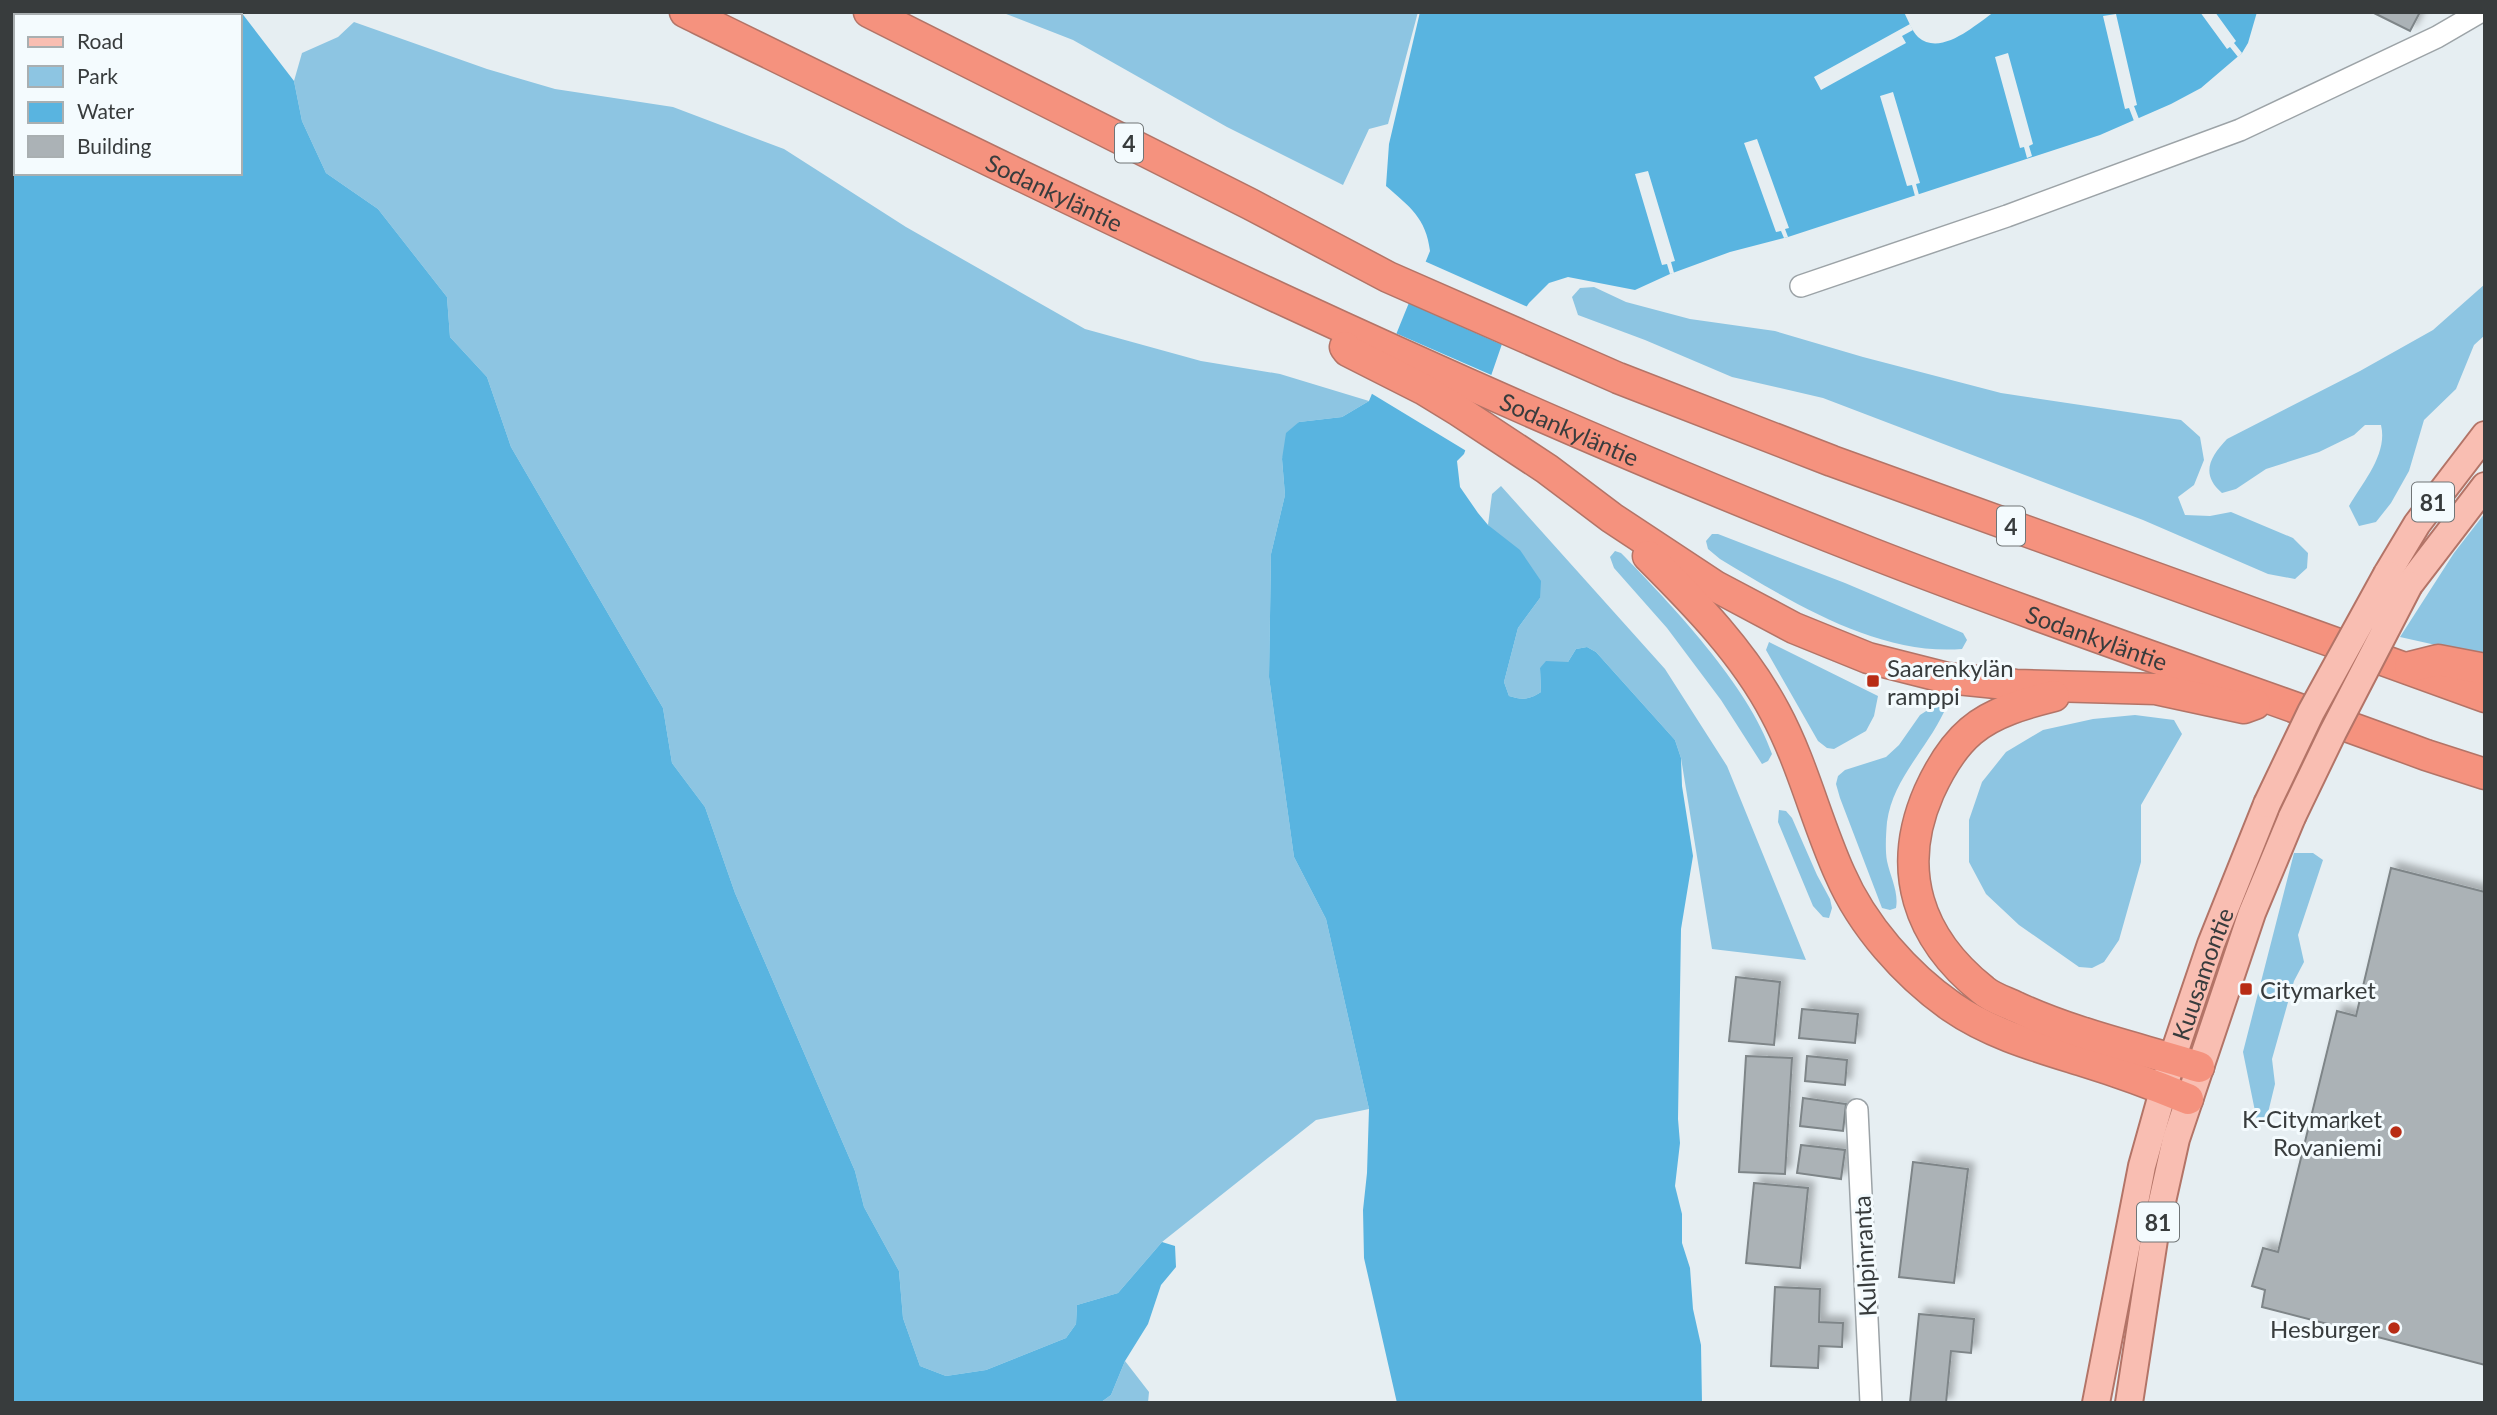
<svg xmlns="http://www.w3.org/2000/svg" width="2497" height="1415" font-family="Lato,sans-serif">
  <defs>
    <filter id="shadow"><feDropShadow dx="6" dy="-6" stdDeviation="3.5" flood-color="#0004"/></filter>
  </defs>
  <rect width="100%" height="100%" fill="#e6eef2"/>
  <!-- green -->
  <path fill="#8dc5e2" d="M1001 12H1418L1388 124 1369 129 1343 185 1227 127 1073 40Z
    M354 22 487 69 555 89 673 107 784 149 906 227 1085 329 1201 361 1280 374 1369 401 1342 417 1299 422 1282 459 1285 495 1271 554 1269 677 1294 857 1326 919 1369 1109 1316 1120 1162 1242 1118 1293 1077 1305 1076 1324 1066 1338 986 1370 946 1376 920 1366 903 1318 899 1271 864 1207 855 1171 735 893 705 807 672 763 663 708 511 447 487 377 450 337 447 297 378 209 326 173 302 121 294 81 302 53 338 37Z
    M2485 284V335L2474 345 2456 389 2424 420 2409 471 2391 503 2376 522 2359 526 2349 506C2363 482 2388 454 2381 425H2365L2354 435 2319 452 2266 469 2236 489 2222 493C2200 474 2210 457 2227 439L2360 371 2433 330Z
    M1594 287 1626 302 1690 319 1775 331 1863 357 2001 393 2181 420 2200 437 2204 460 2194 485 2178 497 2185 515 2210 516 2231 512 2293 538 2308 553 2307 568 2295 579 2268 574 2143 520 1823 398 1732 377 1645 340 1578 315 1572 297 1580 288Z
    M1501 486 1665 669 1727 766 1806 960 1712 949 1681 758 1675 740 1596 652 1587 647 1576 649 1568 662 1540 668 1541 692C1529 700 1522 700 1509 696L1504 682 1518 628 1540 598 1488 525 1492 494Z
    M2485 513V656L2400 637 2454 553Z
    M1712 534H1718L1845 583 1963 633 1967 640 1962 649C1877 656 1790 601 1720 559L1708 549 1706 541Z
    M1615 551 1621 553C1671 604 1749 686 1772 754L1768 761 1762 764 1721 700 1667 628 1614 568 1610 557Z
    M1769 642 1878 696 1874 716 1866 731 1834 749 1827 748 1818 741 1766 650Z
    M1934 706 1940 707 1944 712C1926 750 1893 779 1887 822 1886 834 1885 849 1887 861 1890 876 1899 892 1896 908L1890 910 1882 908 1840 798 1836 784 1838 776 1845 770 1886 757 1899 745 1920 715Z
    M2135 715 2174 720 2182 734 2141 805V862L2119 940 2104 962 2092 968 2079 967 2019 925 1986 894 1969 862V820L1982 782 2006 752 2043 730 2093 719Z
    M1779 810 1786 811 1792 818 1817 875 1830 899 1832 908 1829 918 1823 917 1813 906 1778 822Z
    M2294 853H2313L2323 860 2298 935 2304 962 2294 981 2272 1059 2275 1084 2266 1121H2257L2243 1052Z
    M1125 1361 1149 1392 1148 1403H1100L1111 1395Z"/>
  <!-- water -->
  <path fill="#59b4e0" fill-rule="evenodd" d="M12 12H241L294 81 302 121 326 173 378 209 447 297 450 337 487 377 511 447 663 708 672 763 705 807 735 893 855 1171 864 1207 899 1271 903 1318 920 1366 946 1376 986 1370 1066 1338 1076 1324 1077 1305 1118 1293 1162 1242 1175 1246 1176 1267 1161 1285 1148 1324 1125 1361 1111 1395 1100 1403H12ZM16 16H240V173H16Z
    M1420 12H1904C1908 20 1912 31 1918 37 1941 57 1975 25 1994 12H2257L2248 43 2242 53 2201 88 2171 104 2100 135 1788 237 1730 252 1670 274 1635 290 1568 277 1549 283 1529 303 1502 344 1464 454 1457 461 1460 487 1478 513 1488 525 1520 550 1541 581 1540 598 1518 628 1504 682 1509 696C1522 700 1529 700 1541 692L1540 668 1546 661 1568 662 1576 649 1587 647 1596 652 1675 740 1681 758 1682 786 1693 856 1681 929 1678 1119 1680 1143 1675 1186 1682 1214V1243L1690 1268 1693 1309 1701 1345 1702 1403H1397L1364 1258 1363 1210 1367 1173 1369 1109 1326 919 1294 857 1269 677 1271 554 1285 495 1282 459 1286 433 1299 422 1342 417 1369 401 1430 251C1426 218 1410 207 1386 186L1389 144Z"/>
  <!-- pier -->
  <path fill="#e6eef2" d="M2200 12H2215L2236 41 2234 43 2242 53 2238 57 2230 47 2227 49Z
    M2116 14 2137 105 2134 106 2139 119 2134 121 2129 108 2125 109 2103 16Z
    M1910 24 1913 30 1902 36 1906 43 1821 90 1814 77Z
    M2008 53 2033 144 2029 146 2032 156 2027 158 2024 147 2020 148 1995 57Z
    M1893 92 1920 183 1916 184 1919 195 1915 196 1912 185 1907 186 1880 96Z
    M1757 139 1789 228 1785 229 1788 237 1784 238 1781 231 1776 232 1744 143Z
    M1648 171 1675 261 1671 262 1674 273 1670 274 1667 264 1662 265 1635 174Z
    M1422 260 1530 308 1505 346 1406 302Z
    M1393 332 1496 377 1468 452 1369 392Z"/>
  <!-- building -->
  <path fill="#abb2b6" stroke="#7e8588" stroke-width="2" filter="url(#shadow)" d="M2372 12H2420L2410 31Z
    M2391 868 2485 892V1365L2262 1307 2265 1290 2252 1286 2263 1248 2278 1252 2337 1011 2356 1016Z
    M1736 977 1780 982 1774 1045 1729 1041Z
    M1802 1009 1858 1014 1855 1043 1799 1038Z
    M1746 1056 1792 1058 1785 1174 1739 1172Z
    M1807 1056 1847 1060 1845 1085 1805 1081Z
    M1803 1098 1846 1104 1843 1131 1800 1126Z
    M1801 1145 1845 1150 1841 1179 1797 1173Z
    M1913 1162 1968 1169 1954 1283 1899 1277Z
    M1754 1183 1808 1188 1800 1268 1746 1263Z
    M1775 1287 1820 1289 1819 1322 1843 1323 1842 1347 1819 1346 1818 1368 1771 1366Z
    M1919 1314 1974 1319 1971 1353 1951 1351 1946 1403H1910Z"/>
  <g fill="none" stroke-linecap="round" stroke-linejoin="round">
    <defs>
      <path id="minor" d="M1801 286 2007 216 2240 130 2437 37 2480 12
        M1857 1110 1871 1403"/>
      <g id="major">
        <path d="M2387 574 2417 524 2485 435"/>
        <path d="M2409 585 2485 486"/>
        <path id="s1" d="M2096 1403 2142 1166 2172 1059 2211 944 2267 804"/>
        <path d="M2129 1403 2155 1233 2176 1139 2252 913 2292 817"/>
      </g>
      <g id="highway">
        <path id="s2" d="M685 12C1075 203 1466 395 1871 553 2055 625 2242 687 2426 755L2485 774"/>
        <path d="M869 12 1250 204 1388 277 1618 378 1832 461 2485 697"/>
        <path d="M1345 347 1348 351 1423 389 1459 411 1547 469 1612 518 1715 586 1794 628 1868 658 1947 678 2016 685 2156 689 2244 708 2255 704"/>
        <path d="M1648 556C1695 603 1744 653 1775 712 1803 764 1816 821 1840 874 1862 925 1906 975 1952 1007 1991 1034 2038 1047 2083 1061 2119 1072 2154 1085 2188 1099"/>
        <path d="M2410 667 2438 660 2485 669"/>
        <path d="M2054 696C2026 703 1993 712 1971 731 1952 747 1939 770 1929 792 1895 870 1918 938 1983 990 1992 998 2006 1002 2016 1007 2074 1034 2138 1048 2199 1067"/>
      </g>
    </defs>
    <!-- minor casing -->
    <use href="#minor" stroke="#9ca3a7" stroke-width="24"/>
    <!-- major casing -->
    <use href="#major" stroke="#b37467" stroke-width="30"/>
    <!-- highway casing -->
    <use href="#highway" stroke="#b37467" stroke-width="33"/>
    <!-- minor -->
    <use href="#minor" stroke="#fff" stroke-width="21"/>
    <!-- major -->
    <use href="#major" stroke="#f9beb2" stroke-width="26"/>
    <!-- highway -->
    <use href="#highway" stroke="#f5927e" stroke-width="30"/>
    <defs>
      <path id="major-bridge" d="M2267 804 2311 712 2387 574
        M2292 817 2333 732 2409 585"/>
    </defs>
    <!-- major-bridge casing -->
    <use href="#major-bridge" stroke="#b37467" stroke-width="30" stroke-linecap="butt"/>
    <!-- major-bridge -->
    <use href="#major-bridge" stroke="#f9beb2" stroke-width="26"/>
  </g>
  <!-- markers -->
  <g fill="#b82c15" stroke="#f4fbfe" stroke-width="2.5">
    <rect x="1866" y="674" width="14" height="14" rx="3.5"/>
    <rect x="2239" y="982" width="14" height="14" rx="3.5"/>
    <circle cx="2396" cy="1132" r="7"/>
    <circle cx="2394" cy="1328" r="7"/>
  </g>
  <g text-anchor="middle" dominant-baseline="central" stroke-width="6" stroke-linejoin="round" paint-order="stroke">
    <!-- shield labels -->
    <g fill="#f4fbfe" stroke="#707577" stroke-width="2">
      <rect x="1115" y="123.5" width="28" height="39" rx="5"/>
      <rect x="2412" y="482.5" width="42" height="39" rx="5"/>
      <rect x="1997" y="506.5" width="28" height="39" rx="5"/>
      <rect x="2137" y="1202.5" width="42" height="39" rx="5"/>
    </g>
    <g font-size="23" font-weight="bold" fill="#383c3d">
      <text x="1129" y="143">4</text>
      <text x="2433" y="502">81</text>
      <text x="2011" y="526">4</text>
      <text x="2158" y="1222">81</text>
    </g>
    <!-- street labels -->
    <g font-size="24" fill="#383c3d" stroke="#f4fbfe">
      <text stroke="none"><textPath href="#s2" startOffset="411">Sodankyläntie</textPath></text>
      <text stroke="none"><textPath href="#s2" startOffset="978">Sodankyläntie</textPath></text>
      <text stroke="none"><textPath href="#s2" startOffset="1545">Sodankyläntie</textPath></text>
      <text stroke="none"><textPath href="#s1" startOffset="443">Kuusamontie</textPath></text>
      <text transform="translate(1864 1256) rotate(-93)">Kulpinranta</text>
    </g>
    <!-- poi labels -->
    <g font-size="24" fill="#383c3d" stroke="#f4fbfe" text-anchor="start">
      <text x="1887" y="667">Saarenkylän<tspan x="1887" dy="28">ramppi</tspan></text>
      <text x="2260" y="989">Citymarket</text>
      <text x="2382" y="1118" text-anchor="end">K-Citymarket<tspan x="2382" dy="28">Rovaniemi</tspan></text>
      <text x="2380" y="1328" text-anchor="end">Hesburger</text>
    </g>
  </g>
  <!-- border -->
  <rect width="2497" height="1415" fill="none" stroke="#383c3d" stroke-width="28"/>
  <!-- legend -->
  <rect x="14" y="14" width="228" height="161" fill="#f4fbfe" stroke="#a9afb1" stroke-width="2"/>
  <rect x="28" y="37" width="35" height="10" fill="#f9beb2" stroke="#a9afb1" stroke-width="2"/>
  <text x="77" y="49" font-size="21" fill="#383c3d">Road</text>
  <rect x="28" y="66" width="35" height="21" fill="#8dc5e2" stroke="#a9afb1" stroke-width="2"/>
  <text x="77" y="84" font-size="21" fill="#383c3d">Park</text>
  <rect x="28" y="102" width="35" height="21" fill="#59b4e0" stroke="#a9afb1" stroke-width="2"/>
  <text x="77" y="119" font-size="21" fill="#383c3d">Water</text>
  <rect x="28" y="136" width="35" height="21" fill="#abb2b6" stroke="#a9afb1" stroke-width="2"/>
  <text x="77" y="154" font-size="21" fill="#383c3d">Building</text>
</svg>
